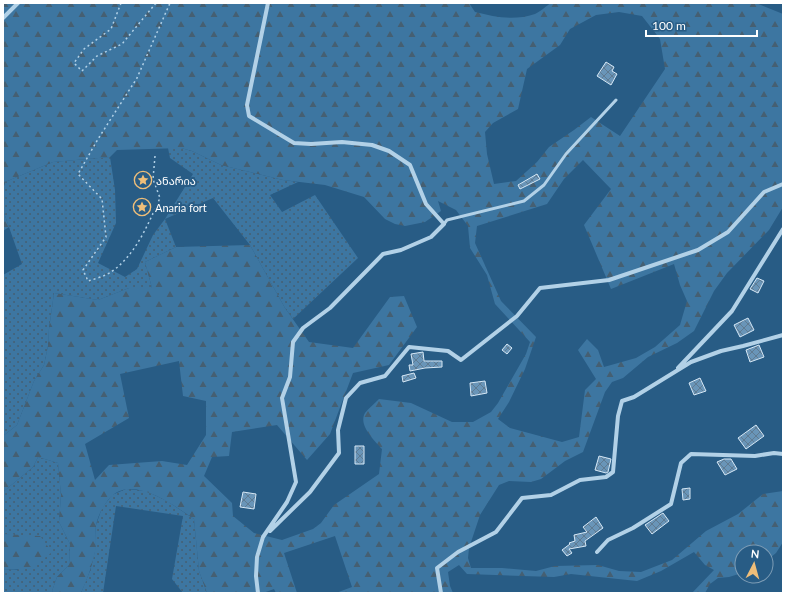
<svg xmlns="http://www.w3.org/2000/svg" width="786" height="596" font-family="Lato,'Noto Sans Georgian',sans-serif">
  <defs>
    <pattern id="grass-dots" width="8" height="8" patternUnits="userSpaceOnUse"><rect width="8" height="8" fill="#3d76a1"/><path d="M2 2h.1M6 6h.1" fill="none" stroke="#455f72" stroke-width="1.8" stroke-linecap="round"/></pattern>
    <pattern id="forest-firs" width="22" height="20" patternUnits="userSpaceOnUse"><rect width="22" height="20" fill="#3d76a1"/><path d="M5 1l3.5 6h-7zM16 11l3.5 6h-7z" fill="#455f72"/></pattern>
    <pattern id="building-cross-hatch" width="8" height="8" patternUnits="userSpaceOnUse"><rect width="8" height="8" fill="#6995b8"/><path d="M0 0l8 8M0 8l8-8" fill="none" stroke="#5f7b92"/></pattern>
  </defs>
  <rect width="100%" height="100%" fill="#285c85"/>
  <!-- grass -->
  <path fill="url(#grass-dots)" d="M168 148H181L192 151 221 165 283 180 298 182 270 195 282 212 315 195 358 258 293 319 285 308 250 245 213 198 165 219 176 247 145 262 152 288H129L98 300 54 293 49 329 48 346 44 365 34 381 17 425 3 436V275L22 264 3 210V190L5 182 53 162 110 157 115 190 116 223 98 263 125 277 137 269 153 235 165 219 193 174 170 158Z
    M38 457 58 463 61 495 59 522 70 544 69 565 57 577 52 591 53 593H3V569L18 570V536L3 534V492L33 467Z
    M126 489 146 491 167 501 194 519 199 571 207 593H183L172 579 183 516 116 506 103 593H81L90 571 95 551 96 525 102 508 112 495Z"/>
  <!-- forest -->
  <path fill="url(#forest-firs)" fill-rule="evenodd" d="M3 3H469L475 12C495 17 514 21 535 14 540 12 546 6 551 3H756L783 14V207L769 230 727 273 714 291 694 331 677 343 648 357 623 378 612 382 605 392 583 452 565 461 541 479 531 482 509 481 499 485 480 515 469 548 468 558 471 568H502L536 571 555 566 598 565 619 571 641 572 672 560 706 531 738 514 763 494 783 491V542L776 553 766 561V552H742V573L729 577 718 578 710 584 705 593H692L714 570 705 565 694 552 661 571 637 581 571 574 554 577 467 574 459 565 448 572 450 586 453 593H336L352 587 335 536 284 553 297 593H276L274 589 263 593H207L199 571 194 519C173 505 130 472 108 500 102 508 98 516 96 525 95 534 97 543 95 552 92 566 87 580 81 593H53L52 591 57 577 69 565 70 544 59 522 61 495 58 463 38 457 33 467 3 492V436L17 425 34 381 44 365 48 346 49 329 54 293 98 300 129 288H152L145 262 176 247 250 245 285 308 309 342 353 348 390 297 404 296 417 327 389 365 353 373 330 434 307 460 277 425 232 432 229 456 212 457 204 476 232 503 233 516 254 533 282 540 313 529 321 523 334 505 379 474 382 449C374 440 358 425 365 413 369 408 375 403 379 399L411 403 452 422H473L491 412 498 403 526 354 530 342 495 304 487 275 470 248 468 226 456 210 438 201 441 211 425 222 405 226 395 224 385 219 364 197 325 185 283 180 221 165 192 151 181 148 117 150 110 157 53 162 5 182 3 190ZM619 12 642 16 660 39 665 69 620 136 591 117 574 130 549 147 537 162 516 181 494 184 487 154 485 132 493 123 518 109 527 69 560 45 570 29 596 15ZM583 160 611 189 584 225 611 289 674 264 680 285 687 301 680 325 655 347 636 358 604 367 598 350 587 339 578 350 596 379 585 390 579 437 562 442 510 428 498 419 509 402 525 369 536 337 501 301 475 243 477 226 547 204 564 179ZM179 361 183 396 206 401V435L187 465 162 461 109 465 95 480 85 444 129 418 120 374Z
    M3 210 9 227 3 231Z
    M3 534 40 536 52 552C34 567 27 571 3 569Z"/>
  <!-- building -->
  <path fill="url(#building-cross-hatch)" stroke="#d6e8f6" d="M606 62 614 67 612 71 617 74 611 85 597 76Z
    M537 174 540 179 520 189 518 185Z
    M757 278 764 281 758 293 750 289Z
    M748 318 754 330 740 337 734 325Z
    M507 344 512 348 507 354 502 350Z
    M759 345 764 357 750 362 746 350Z
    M423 352 424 361H442V367L425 368 410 371 409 365H413L411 354Z
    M414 373 416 378 403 382 402 376Z
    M700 378 706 391 694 395 689 383Z
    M485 381 487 393 471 396 470 383Z
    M756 425 764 436 746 449 738 438Z
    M355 446H364V464H355Z
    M599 456 611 459 608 472 606 473 595 470Z
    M724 459H731L737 469 725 475 717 462Z
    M690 488V499L683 500 682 489Z
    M243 492 256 494 254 509 240 507Z
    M663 513 669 521 652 534 645 525Z
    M596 517 603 528 585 541 586 546 569 549 572 553 567 556 562 550 570 544 569 543 575 541 574 535 587 532 583 527Z"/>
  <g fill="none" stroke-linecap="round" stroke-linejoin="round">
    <!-- path -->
    <path stroke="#b2d1e7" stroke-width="1.5" stroke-dasharray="2 3" stroke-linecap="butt" d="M121 3 111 29 84 49 74 63 82 71 97 56 122 44 156 3
      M155 156 153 179 160 198C148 224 136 255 111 272 105 276 95 279 88 281L83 270 106 237 102 199 78 174 98 139 137 78 170 3"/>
    <!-- service -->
    <path stroke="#b2d1e7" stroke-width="3" d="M444 224 447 220 524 201 544 185 566 154 616 100"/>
    <!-- minor -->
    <path stroke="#b2d1e7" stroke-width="4" d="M3 18 18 3
      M678 368 732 311 783 229
      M270 531 310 492 339 453 338 430 346 398 360 383 385 376 409 347 448 351 461 360 517 316 540 288 609 280 698 250 728 232 764 192 783 184
      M597 552 608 540 633 528 671 504 681 463 691 454 755 456 774 453 783 454
      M258 593 256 576 257 557 263 537 287 502 296 482 282 398 290 377 293 342 303 328 330 308 383 254 401 250 431 237 444 224 426 204 410 165 389 151 372 145 342 142 311 144 294 143 249 116 247 105 268 3
      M441 593 437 568 458 552 496 532 522 498 551 495 580 480 606 477 613 472 618 416 622 401 634 397 691 362 721 351 743 346 783 335"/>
  </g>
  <!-- icons -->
  <defs>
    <symbol id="sight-ring" viewBox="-11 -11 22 22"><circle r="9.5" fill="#285c85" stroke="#efbe79" stroke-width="1.5"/><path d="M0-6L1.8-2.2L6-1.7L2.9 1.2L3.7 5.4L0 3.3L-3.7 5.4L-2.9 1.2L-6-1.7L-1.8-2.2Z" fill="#efbe79"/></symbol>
  </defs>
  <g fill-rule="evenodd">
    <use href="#sight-ring" x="133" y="170" width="20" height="20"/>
    <use href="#sight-ring" x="132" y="197" width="20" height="20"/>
  </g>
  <g text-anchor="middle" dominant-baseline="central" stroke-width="4" stroke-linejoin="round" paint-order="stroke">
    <!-- poi labels -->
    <g font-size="11" fill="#fff" stroke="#285c85" text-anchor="start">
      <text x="156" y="180">ანარია</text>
      <text x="155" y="207">Anaria fort</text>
    </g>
  </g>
  <!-- border -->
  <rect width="786" height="596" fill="none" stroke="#ffffff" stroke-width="8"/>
  <!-- north arrow -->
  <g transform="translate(754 564) rotate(6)"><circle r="19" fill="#285c85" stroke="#7e9db6"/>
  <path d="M0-3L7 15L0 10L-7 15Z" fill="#efbe79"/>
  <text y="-6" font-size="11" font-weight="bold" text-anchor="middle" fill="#ffffff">N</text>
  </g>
  <!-- scale -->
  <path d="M646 30v6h111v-6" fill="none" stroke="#ffffff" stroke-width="2"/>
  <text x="652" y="30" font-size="12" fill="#ffffff" stroke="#285c85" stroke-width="3" paint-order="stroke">100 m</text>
</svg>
